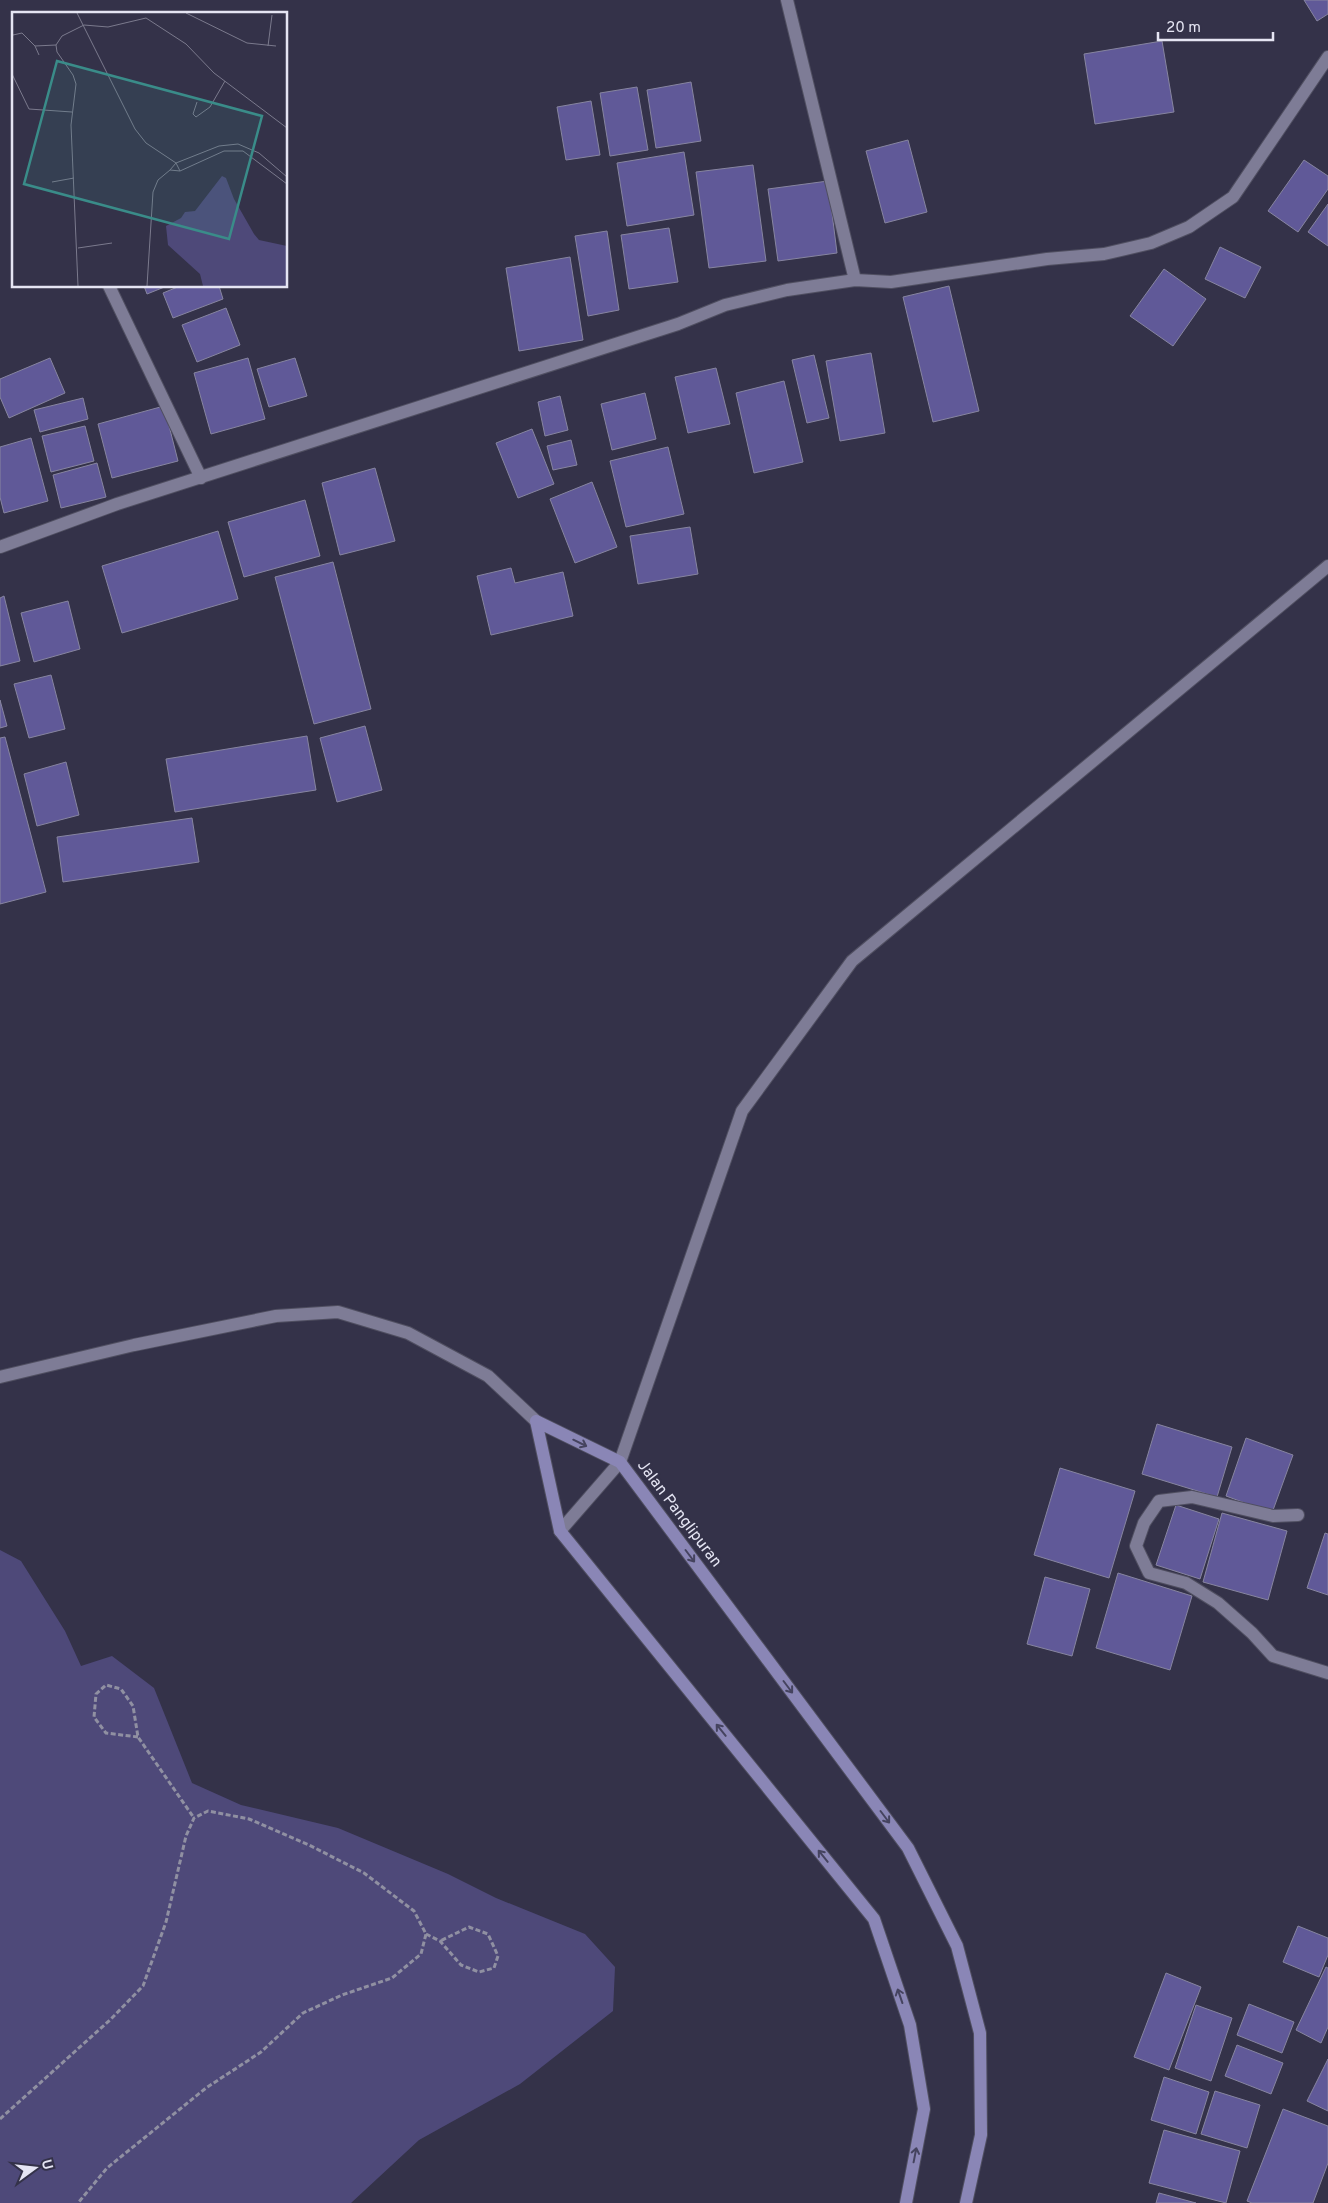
<svg xmlns="http://www.w3.org/2000/svg" width="1328" height="2203" font-family="Overpass,sans-serif">
  <rect width="100%" height="100%" fill="#343249"/>
  <!-- green -->
  <path fill="#4e4979" d="M0 1550 21 1561 65 1631 81 1666 112 1656 154 1688 192 1783 241 1805 338 1828 448 1874 496 1898 585 1934 615 1967 613 2011 520 2084 419 2140 351 2203H0Z"/>
  <!-- building -->
  <path fill="#605998" stroke="#8785a0" d="M1304 0H1328V14L1317 21Z
    M1162 41 1174 112 1095 124 1084 54Z
    M691 82 701 141 656 148 647 90Z
    M637 87 648 150 610 156 600 93Z
    M591 101 600 155 566 160 557 107Z
    M908 140 927 212 885 223 866 151Z
    M684 152 694 215 627 226 617 163Z
    M1304 160 1328 176V189L1298 232 1268 211Z
    M753 165 766 261 709 268 696 172Z
    M828 181 837 253 778 261 768 189Z
    M1328 204V246L1308 232Z
    M669 228 678 282 629 289 621 235Z
    M607 231 619 310 588 316 575 236Z
    M1220 247 1261 267 1245 298 1205 279Z
    M570 257 583 340 519 351 506 268Z
    M1164 269 1206 299 1173 346 1130 316Z
    M144 286H167L147 294Z
    M180 286H219L223 299 173 318 163 293Z
    M949 286 979 411 933 422 903 297Z
    M226 308 240 345 197 362 182 325Z
    M871 353 885 433 840 441 826 361Z
    M814 355 829 418 807 423 792 360Z
    M50 358 65 393 9 418 0 397V379Z
    M248 358 265 419 211 434 194 373Z
    M295 358 307 396 269 407 257 369Z
    M716 368 730 424 688 433 675 377Z
    M784 381 803 462 754 473 736 393Z
    M645 393 656 439 612 450 601 404Z
    M560 396 568 430 545 436 538 402Z
    M83 398 88 419 40 432 34 410Z
    M164 406 178 461 112 478 98 424Z
    M85 426 94 461 51 472 42 436Z
    M532 429 554 484 518 498 496 443Z
    M31 438 48 501 4 513 0 497V447Z
    M571 440 577 465 553 470 547 446Z
    M668 447 684 514 626 527 610 461Z
    M97 463 106 497 61 508 53 475Z
    M375 468 395 541 340 555 322 483Z
    M592 482 617 547 575 563 550 499Z
    M305 500 320 556 244 577 228 522Z
    M690 527 698 574 638 584 630 536Z
    M218 531 238 599 122 633 102 566Z
    M333 562 371 709 314 724 275 577Z
    M511 568 515 583 563 572 573 616 491 635 477 576Z
    M4 596 20 661 0 666V598Z
    M68 601 80 649 34 662 21 613Z
    M51 675 65 729 29 738 14 684Z
    M0 700 7 726 0 728Z
    M365 726 382 790 337 802 320 738Z
    M307 736 316 790 175 812 166 759Z
    M5 737 46 892 0 904V738Z
    M66 762 79 815 37 826 24 774Z
    M192 818 199 862 63 882 57 837Z
    M1157 1424 1232 1447 1217 1497 1142 1474Z
    M1246 1438 1293 1455 1272 1513 1226 1496Z
    M1060 1468 1135 1491 1109 1578 1034 1555Z
    M1176 1505 1219 1519 1200 1579 1156 1565Z
    M1222 1513 1287 1531 1268 1600 1203 1582Z
    M1325 1533 1328 1534V1595L1307 1588Z
    M1118 1573 1192 1596 1170 1670 1096 1648Z
    M1045 1577 1090 1589 1072 1656 1027 1644Z
    M1298 1926 1328 1938V1955L1319 1977 1283 1962Z
    M1326 1967 1328 1968V2027L1321 2043 1296 2030Z
    M1166 1973 1201 1987 1169 2070 1134 2057Z
    M1249 2004 1294 2022 1282 2053 1237 2035Z
    M1196 2005 1232 2018 1211 2081 1175 2068Z
    M1237 2045 1283 2063 1271 2094 1225 2076Z
    M1328 2059V2111L1307 2101Z
    M1164 2077 1209 2092 1196 2134 1151 2120Z
    M1215 2091 1260 2105 1247 2148 1201 2134Z
    M1283 2109 1328 2126V2163L1313 2203H1252L1247 2201Z
    M1164 2130 1240 2151 1226 2203 1149 2183Z
    M1159 2193 1196 2203H1156Z"/>
  <g fill="none" stroke-linecap="round" stroke-linejoin="round">
    <defs>
      <path id="street" d="M787 0 855 280
        M109 286 201 478
        M0 547 117 504 678 324 725 305 787 290 855 280 891 282 1047 259 1104 254 1151 243 1189 227 1233 197 1328 57
        M0 1377 134 1345 276 1316 338 1312 408 1333 488 1376 536 1421
        M1298 1515 1273 1516 1192 1497 1159 1501 1144 1523 1136 1546 1149 1573 1186 1583 1218 1603 1252 1633 1273 1656 1328 1673
        M560 1531 620 1462 742 1111 852 961 1328 566"/>
      <path id="secondary" d="M536 1421 620 1462 908 1848 957 1946 980 2033 981 2135 966 2203
        M536 1421 560 1531 874 1919 910 2025 924 2109 906 2203"/>
    </defs>
    <!-- street casing -->
    <use href="#street" stroke="#504f61" stroke-width="14"/>
    <!-- secondary casing -->
    <use href="#secondary" stroke="#504f61" stroke-width="14"/>
    <!-- path -->
    <path stroke="#9090a2" stroke-width="3" stroke-dasharray="5 2.5" stroke-linecap="butt" d="M138 1737 106 1733 94 1717 96 1694 106 1685 121 1689 133 1706 138 1737 194 1818
      M426 1934 440 1941 461 1965 479 1972 494 1968 498 1956 488 1934 469 1927 440 1941
      M0 2119 111 2019 143 1986 166 1922 186 1836 194 1818 208 1811 249 1819 309 1845 364 1873 414 1911 426 1934 421 1954 392 1978 342 1995 303 2013 261 2052 206 2088 107 2168 78 2203"/>
    <!-- street -->
    <use href="#street" stroke="#7e7c96" stroke-width="12"/>
    <!-- secondary -->
    <use href="#secondary" stroke="#8a86b6" stroke-width="12"/>
  </g>
  <!-- one-way arrows -->
  <defs><path id="oneway-shaft" d="M-6 0H5M1.5-3L5.5 0L1.5 3" fill="none" stroke-width="1.6" stroke-linecap="round" stroke-linejoin="round" transform="scale(1.25)"/></defs>
  <g stroke="#45435f">
    <use href="#oneway-shaft" transform="translate(580 1443) rotate(26)"/>
    <use href="#oneway-shaft" transform="translate(690 1556) rotate(53)"/>
    <use href="#oneway-shaft" transform="translate(788 1687) rotate(53)"/>
    <use href="#oneway-shaft" transform="translate(721 1730) rotate(-129)"/>
    <use href="#oneway-shaft" transform="translate(885 1817) rotate(53)"/>
    <use href="#oneway-shaft" transform="translate(823 1856) rotate(-129)"/>
    <use href="#oneway-shaft" transform="translate(900 1996) rotate(-109)"/>
    <use href="#oneway-shaft" transform="translate(915 2155) rotate(-79)"/>
  </g>
  <g text-anchor="middle" dominant-baseline="central" stroke-width="4" stroke-linejoin="round" paint-order="stroke">
    <!-- street labels -->
    <g font-size="16" fill="#e5e5f3" stroke="#343249">
      <text transform="translate(679 1514) rotate(53)">Jalan Panglipuran</text>
    </g>
  </g>
  <!-- overview -->
  <g transform="translate(12 12)">
    <rect width="275" height="275" fill="#343249"/>
    <path d="M210 164 214 166 222 187 242 222 247 228 275 234V274H191L188 262 156 233 154 214 169 206 173 200 183 199Z" fill="#4e4979"/>
    <path fill="none" stroke="#7b7a8d" stroke-width="1" d="M65 1 123 117 134 131 164 151 168 159M174 1 235 31 264 34M1 23 10 21 23 34M256 34 260 3M27 43 23 34 44 33M0 62 17 97 60 100M185 90 181 102 184 105 198 95 213 69M158 158 164 151 207 134 226 132 247 141 275 165M158 158 168 159 212 139H231L275 172M40 170 62 166M66 236 100 231M66 274 59 113 64 72 61 63 45 40 44 33 50 24 72 13 96 15 134 6 174 32 202 61 275 116M135 274 141 180 146 168 158 158"/>
    <path fill="#3a8c89" fill-opacity="0.15" stroke="#3a8c89" stroke-width="2.5" d="M45 49 250 104 217 227 12 172Z"/>
    <rect width="275" height="275" fill="none" stroke="#e5e5f3" stroke-width="2.5"/>
  </g>
  <!-- north arrow -->
  <g transform="translate(35 2168) rotate(75)" stroke="#343249" stroke-width="4" paint-order="stroke">
  <path d="M0-4L9 19L0 12L-9 19Z" fill="#e5e5f3"/>
  <text y="-8" font-size="14" font-weight="bold" text-anchor="middle" fill="#e5e5f3">U</text>
  </g>
  <!-- scale -->
  <path d="M1158 32v8h115v-8" fill="none" stroke="#e5e5f3" stroke-width="2.5"/>
  <text x="1166" y="32" font-size="15" fill="#e5e5f3" stroke="#343249" stroke-width="4" paint-order="stroke">20 m</text>
</svg>
